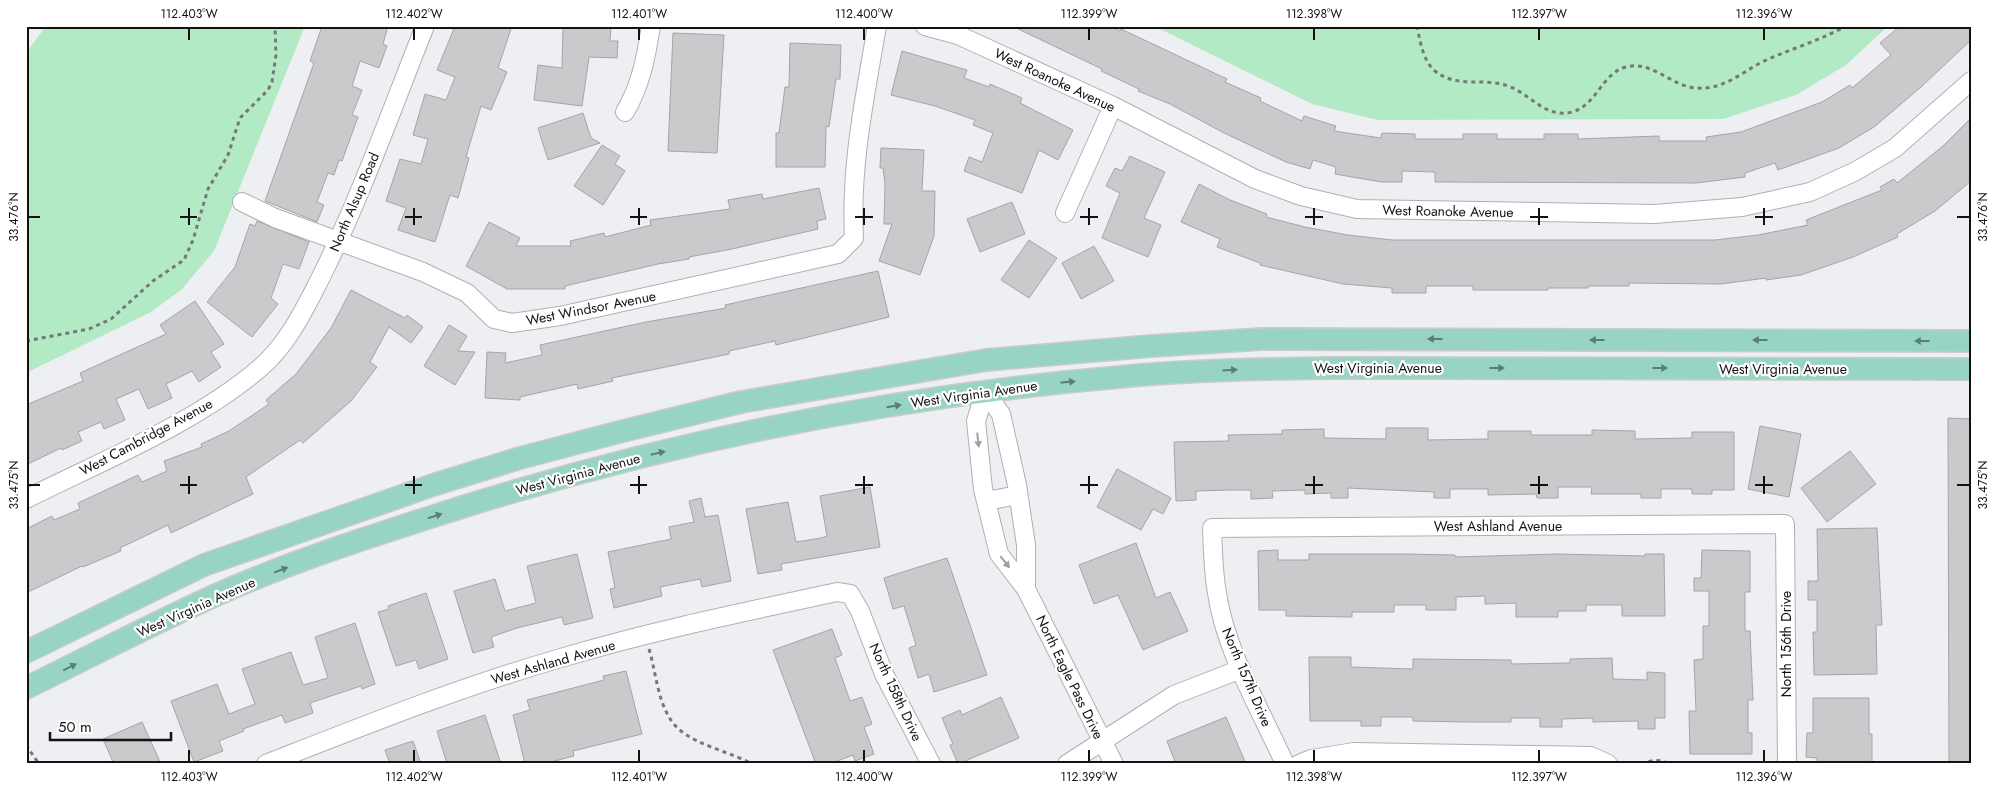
<svg xmlns="http://www.w3.org/2000/svg" width="1997" height="790" font-family="Jost,sans-serif">
  <rect width="100%" height="100%" fill="#eeeff2"/>
  <!-- green -->
  <path fill="#b2eac5" d="M46 26H305L214 251 181 290 151 312 26 373V53Z
    M1154 26H1888L1846 65 1796 95 1723 119 1378 120 1312 104Z"/>
  <!-- building -->
  <path fill="#cbc9cc" stroke="#a5a4a7" d="M322 26H388L383 44 387 46 379 68 360 61 352 86 362 90 352 115 358 117 342 161 339 160 334 175 328 173 317 202 324 205 317 222 265 201 314 63 310 61Z
    M455 26H512L498 68 507 72 491 110 481 106 466 157 469 158 458 198 450 195 435 242 398 230 406 208 386 201 400 159 421 164 428 139 413 135 425 94 446 100 455 77 437 70Z
    M563 26H611L610 41H618L617 58 589 57 582 106 534 100 538 65 562 68Z
    M1012 26H1110L1120 31 1121 29 1227 79 1225 82 1261 98 1260 101 1302 121 1304 116 1336 126 1334 131 1381 138 1382 133 1415 134V139H1463V134H1497V139H1544V134H1578V139L1659 136V141H1707L1706 137 1741 132 1822 102 1850 85 1852 88 1891 55 1880 43 1900 26H1967L1971 30V40L1921 87 1874 127 1839 148 1778 170 1775 163 1745 173V177L1696 183 1435 182V172L1402 171V182H1381L1335 174 1336 167 1313 160 1310 169 1286 162 1224 133 1170 104 1138 91 1139 89 1101 71 1102 69Z
    M673 33 724 35 717 153 668 151Z
    M790 43 841 45 840 79H836L829 127 826 126 825 167H776V133H779L785 87H789Z
    M902 51 967 70 964 78 989 87 990 84 1022 98 1020 103 1073 130 1058 160 1039 150 1022 193 964 171 969 157 982 162 993 133 973 125 975 120 935 106 891 95Z
    M583 113 591 138 600 143 548 160 538 128Z
    M1971 118V181L1935 211 1897 234 1898 237 1853 257 1801 275 1766 280V278L1721 284 1629 283V286H1588V288H1548V290H1473V286H1426V293H1392V288L1343 284 1260 265V263L1217 247 1220 239 1181 222 1199 184 1230 200 1267 214 1266 217 1305 227 1348 235 1392 240H1715L1758 235 1808 225 1806 220 1882 190 1880 187 1894 179 1897 183 1943 146Z
    M602 145 620 156 615 164 625 171 603 205 574 186Z
    M881 148 924 150 922 191H935L934 236 920 275 879 261 892 224H884L885 183 883 168H880Z
    M1130 156 1165 172 1144 218 1161 225 1148 257 1102 238 1120 193 1106 186 1115 168 1122 171Z
    M819 188 826 219 817 221 818 229 732 249 689 257V259L658 264 565 286V289H507L466 266 489 222 520 238 516 246H571L570 241 604 233 605 237 651 225 650 220 730 209 728 200 762 194 763 199Z
    M1012 202 1025 234 980 252 967 219Z
    M257 221 309 242 299 269 283 264 271 298 278 304 252 337 207 302 235 267 250 224 255 226Z
    M1029 240 1057 258 1029 298 1001 280Z
    M1094 246 1114 281 1081 299 1062 263Z
    M878 271 889 317 776 345 775 341 729 351V354L612 378 613 381 578 389 577 384 520 397V400L485 398 487 352 506 353 505 363 542 355 540 345 646 322 726 308 725 305Z
    M351 290 405 318 407 315 423 327 411 343 389 327 370 362 377 367 351 401 303 443 300 440 246 477 253 494 171 533 168 525 120 548 121 551 83 567 82 566 26 593V529L52 516 54 520 80 509 78 503 138 475 142 482 167 471 164 461 202 447 201 444 229 431 269 404 266 400 296 374 331 328Z
    M195 301 224 344 211 352 221 367 199 382 192 371 166 384 172 398 148 409 139 389 116 399 125 420 104 429 101 422 78 432 82 441 62 450 61 448 26 465V405L83 381 80 373 166 334 160 325Z
    M449 325 467 336 458 351 475 352 455 385 424 366Z
    M1948 418 1971 419 1970 764H1949Z
    M1760 426 1801 434 1789 497 1748 489Z
    M1386 428H1428V440L1488 439V431H1531V435H1592V430L1635 431V439L1692 438V432H1734V490H1712V494H1692V489H1661V498H1641V494H1591L1592 487H1558V498H1537L1536 494 1488 495V489H1450V498H1434V492L1348 488V498H1331V493L1305 494V490L1272 491 1273 498 1251 499V490H1230L1196 491V500L1176 501 1174 442 1229 441 1228 435 1282 434V430L1324 429V438L1386 439Z
    M1850 451 1876 484 1827 522 1801 488Z
    M1117 469 1171 498 1163 514 1153 509 1141 530 1097 507Z
    M870 487 880 547 781 564 782 570 758 574 746 509 788 502 796 542 821 538 827 536 820 496Z
    M701 498 705 517 718 515 731 581 702 587 700 579 660 587 662 596 614 608 610 589 615 588 608 552 671 539 669 527 694 522 689 501Z
    M1877 528 1882 625H1876L1877 674 1814 675 1813 632H1817V600H1808V581H1818L1817 529Z
    M1136 543 1156 598 1170 592 1188 631 1143 650 1118 595 1094 604 1079 565Z
    M1278 550V560H1309V554H1405L1455 555V557L1557 554 1645 556V554H1664L1665 616H1622V605H1586V611H1558V617H1516V603L1485 604V596L1456 597V610H1426V605H1394V612H1352V617L1286 616V610H1259L1258 551Z
    M1702 550 1750 551V592H1745V631H1750L1753 700H1748V733H1752V754H1690L1689 711H1696L1694 660 1703 659V626H1709V591H1694V578H1701Z
    M577 554 593 618 564 625 562 617 517 628 491 637 494 647 473 653 454 591 495 579 505 611 536 603 527 566Z
    M947 558 987 675 934 692 929 674 918 678 909 648 916 645 904 606 893 609 884 578Z
    M426 593 448 659 419 669 416 660 396 666 378 612 389 609 388 606Z
    M355 623 375 684 362 689 361 686 310 703 313 713 285 723 282 715 243 729 244 731 219 741 223 751 194 762 171 701 217 684 229 714 255 704 242 669 291 652 303 685 328 678 315 637Z
    M832 629 842 655 835 658 850 701 862 697 872 724 864 727 874 754 855 761 853 755 830 764H816L773 650Z
    M1309 657H1351V667L1413 669V659L1511 660V664L1570 663V659L1612 658 1613 679 1647 680V672L1665 673V718H1655V729H1638V721L1593 722V718L1562 719V727H1540V718H1511V722H1468L1413 721V717H1381V726H1361V721H1310Z
    M626 671 642 734 573 751 574 756 543 764H525L513 715 530 710 527 700 604 680 603 676Z
    M1001 697 1019 738 958 764 950 745 953 744 942 718 960 710 962 715Z
    M1813 698H1869V734H1872V764H1817V758L1806 757 1807 733H1813Z
    M485 715 501 764H447L437 731Z
    M1226 717 1246 764H1176L1167 741Z
    M142 722 161 764H114L103 739Z
    M413 741 421 764H390L385 750Z"/>
  <g fill="none" stroke-linecap="round" stroke-linejoin="round">
    <defs>
      <path id="minor" d="M925 26 958 35 1113 106 1255 179 1301 196 1357 209 1654 214 1742 207 1810 192 1856 171 1895 148 1971 81
        M625 112C641 85 646 57 651 26
        M242 202 275 218 423 272 467 293 494 319 512 323 560 316 838 254 854 238C850 166 865 97 877 26
        M1065 213 1113 106
        M985 392 976 421 983 489 999 554 1026 589 1114 764
        M985 392 1001 414 1017 485 1026 545V589
        M26 499C102 461 196 423 260 368 287 345 303 312 319 281 360 199 391 111 425 26
        M986 501 1018 495
        M266 764C363 726 460 687 561 658 651 631 744 612 837 592L850 594 860 611 884 674 931 764
        M1067 764 1174 695 1241 669
        M1285 764C1261 711 1225 650 1217 593 1213 572 1213 549 1212 528L1785 524 1787 764
        M1299 764 1311 759 1354 752 1591 756 1608 764"/>
      <path id="major" d="M26 652 204 565 436 484 520 458 619 432 741 402 986 360 1151 346 1262 339 1971 341
        M26 688C89 657 152 624 216 595 294 560 378 534 459 508 673 441 895 396 1119 377 1189 370 1259 369 1330 368L1971 369"/>
    </defs>
    <!-- minor casing -->
    <use href="#minor" stroke="#afb0b3" stroke-width="20"/>
    <!-- major casing -->
    <use href="#major" stroke="#cbcbcb" stroke-width="24"/>
    <!-- path -->
    <path stroke="#777779" stroke-width="3" stroke-dasharray="4 4" stroke-linecap="butt" d="M1417 26C1420 41 1423 61 1435 71 1457 89 1484 77 1508 86 1531 94 1545 119 1572 112 1597 105 1602 73 1626 67 1652 60 1672 87 1697 88 1723 90 1741 73 1762 62 1790 49 1819 41 1846 26
      M26 341 89 329 111 319 153 281 184 260 193 240 208 189 228 155 238 124 241 117 268 90 272 82 276 55 275 26
      M649 649C657 675 658 713 681 731 700 746 730 752 752 764
      M26 745 39 764
      M1641 764 1655 760 1675 764"/>
    <!-- minor -->
    <use href="#minor" stroke="#fff" stroke-width="18"/>
    <!-- major -->
    <use href="#major" stroke="#97d4c4" stroke-width="21"/>
  </g>
  <!-- one-way arrows -->
  <defs><path id="oneway-solid" d="M-6-.8H1V-3.2L6.5 0L1 3.2V.8H-6Z" transform="scale(1.25)"/></defs>
  <g fill="#5b7d74">
    <use href="#oneway-solid" transform="translate(1435 339) rotate(-180)"/>
    <use href="#oneway-solid" transform="translate(1597 340) rotate(-180)"/>
    <use href="#oneway-solid" transform="translate(1760 340) rotate(-180)"/>
    <use href="#oneway-solid" transform="translate(1922 341) rotate(-180)"/>
    <use href="#oneway-solid" transform="translate(1497 368)"/>
    <use href="#oneway-solid" transform="translate(1660 368)"/>
    <use href="#oneway-solid" transform="translate(1230 370) rotate(-3)"/>
    <use href="#oneway-solid" transform="translate(1068 382) rotate(-6)"/>
    <use href="#oneway-solid" transform="translate(894 406) rotate(-9)"/>
    <use href="#oneway-solid" transform="translate(658 453) rotate(-13)"/>
    <use href="#oneway-solid" transform="translate(435 516) rotate(-18)"/>
    <use href="#oneway-solid" transform="translate(281 570) rotate(-21)"/>
    <use href="#oneway-solid" transform="translate(70 667) rotate(-26)"/>
  </g>
  <g fill="#a0a0a1">
    <use href="#oneway-solid" transform="translate(978 440) rotate(84)"/>
    <use href="#oneway-solid" transform="translate(1005 562) rotate(52)"/>
  </g>
  <!-- ticks -->
  <path fill="none" stroke="#121213" stroke-width="2" d="M189 28V40M414 28V40M639 28V40M864 28V40M1089 28V40M1314 28V40M1539 28V40M1764 28V40M189 208V225M414 208V225M639 208V225M864 208V225M1089 208V225M1314 208V225M1539 208V225M1764 208V225M28 217H40M180 217H197M405 217H422M630 217H647M855 217H873M1080 217H1098M1305 217H1323M1530 217H1548M1755 217H1773M1957 217H1970M189 476V494M414 476V494M639 476V494M864 476V494M1089 476V494M1314 476V494M1539 476V494M1764 476V494M28 485H40M180 485H197M405 485H422M630 485H647M855 485H873M1080 485H1098M1305 485H1323M1530 485H1548M1755 485H1773M1957 485H1970M189 750V762M414 750V762M639 750V762M864 750V762M1089 750V762M1314 750V762M1539 750V762M1764 750V762"/>
  <g text-anchor="middle" dominant-baseline="central" stroke-width="4.5" stroke-linejoin="round" paint-order="stroke">
    <!-- street labels -->
    <g font-size="14" fill="#121213" stroke="#fff">
      <text transform="translate(1055 80) rotate(25)">West Roanoke Avenue</text>
      <text transform="translate(354 202) rotate(-67)">North Alsup Road</text>
      <text transform="translate(1448 211) rotate(1)">West Roanoke Avenue</text>
      <text transform="translate(591 308) rotate(-11)">West Windsor Avenue</text>
      <text x="1378" y="368">West Virginia Avenue</text>
      <text x="1783" y="369">West Virginia Avenue</text>
      <text transform="translate(974 394) rotate(-8)">West Virginia Avenue</text>
      <text transform="translate(146 437) rotate(-28)">West Cambridge Avenue</text>
      <text transform="translate(578 474) rotate(-15)">West Virginia Avenue</text>
      <text x="1498" y="526">West Ashland Avenue</text>
      <text transform="translate(196 607) rotate(-24)">West Virginia Avenue</text>
      <text transform="translate(1786 644) rotate(-90)">North 156th Drive</text>
      <text transform="translate(553 662) rotate(-16)">West Ashland Avenue</text>
      <text transform="translate(1070 677) rotate(64)">North Eagle Pass Drive</text>
      <text transform="translate(1247 677) rotate(67)">North 157th Drive</text>
      <text transform="translate(896 692) rotate(65)">North 158th Drive</text>
    </g>
  </g>
  <!-- border -->
  <rect width="1997" height="790" fill="none" stroke="#ffffff" stroke-width="55"/>
  <!-- scale -->
  <path d="M50 732v8h121v-8" fill="none" stroke="#121213" stroke-width="2.5"/>
  <text x="58" y="732" font-size="15" fill="#121213" stroke="#ffffff" stroke-width="4" paint-order="stroke">50 m</text>
  <rect x="28" y="28" width="1942" height="734" fill="none" stroke="#121213" stroke-width="2"/>
  <g font-size="12" text-anchor="middle" fill="#121213">
    <text x="189" y="18">112.403°W</text>
    <text x="414" y="18">112.402°W</text>
    <text x="639" y="18">112.401°W</text>
    <text x="864" y="18">112.400°W</text>
    <text x="1089" y="18">112.399°W</text>
    <text x="1314" y="18">112.398°W</text>
    <text x="1539" y="18">112.397°W</text>
    <text x="1764" y="18">112.396°W</text>
    <text transform="translate(14 217) rotate(-90)" y="4">33.476°N</text>
    <text transform="translate(1983 217) rotate(-90)" y="4">33.476°N</text>
    <text transform="translate(14 485) rotate(-90)" y="4">33.475°N</text>
    <text transform="translate(1983 485) rotate(-90)" y="4">33.475°N</text>
    <text x="189" y="781">112.403°W</text>
    <text x="414" y="781">112.402°W</text>
    <text x="639" y="781">112.401°W</text>
    <text x="864" y="781">112.400°W</text>
    <text x="1089" y="781">112.399°W</text>
    <text x="1314" y="781">112.398°W</text>
    <text x="1539" y="781">112.397°W</text>
    <text x="1764" y="781">112.396°W</text>
  </g>
</svg>
